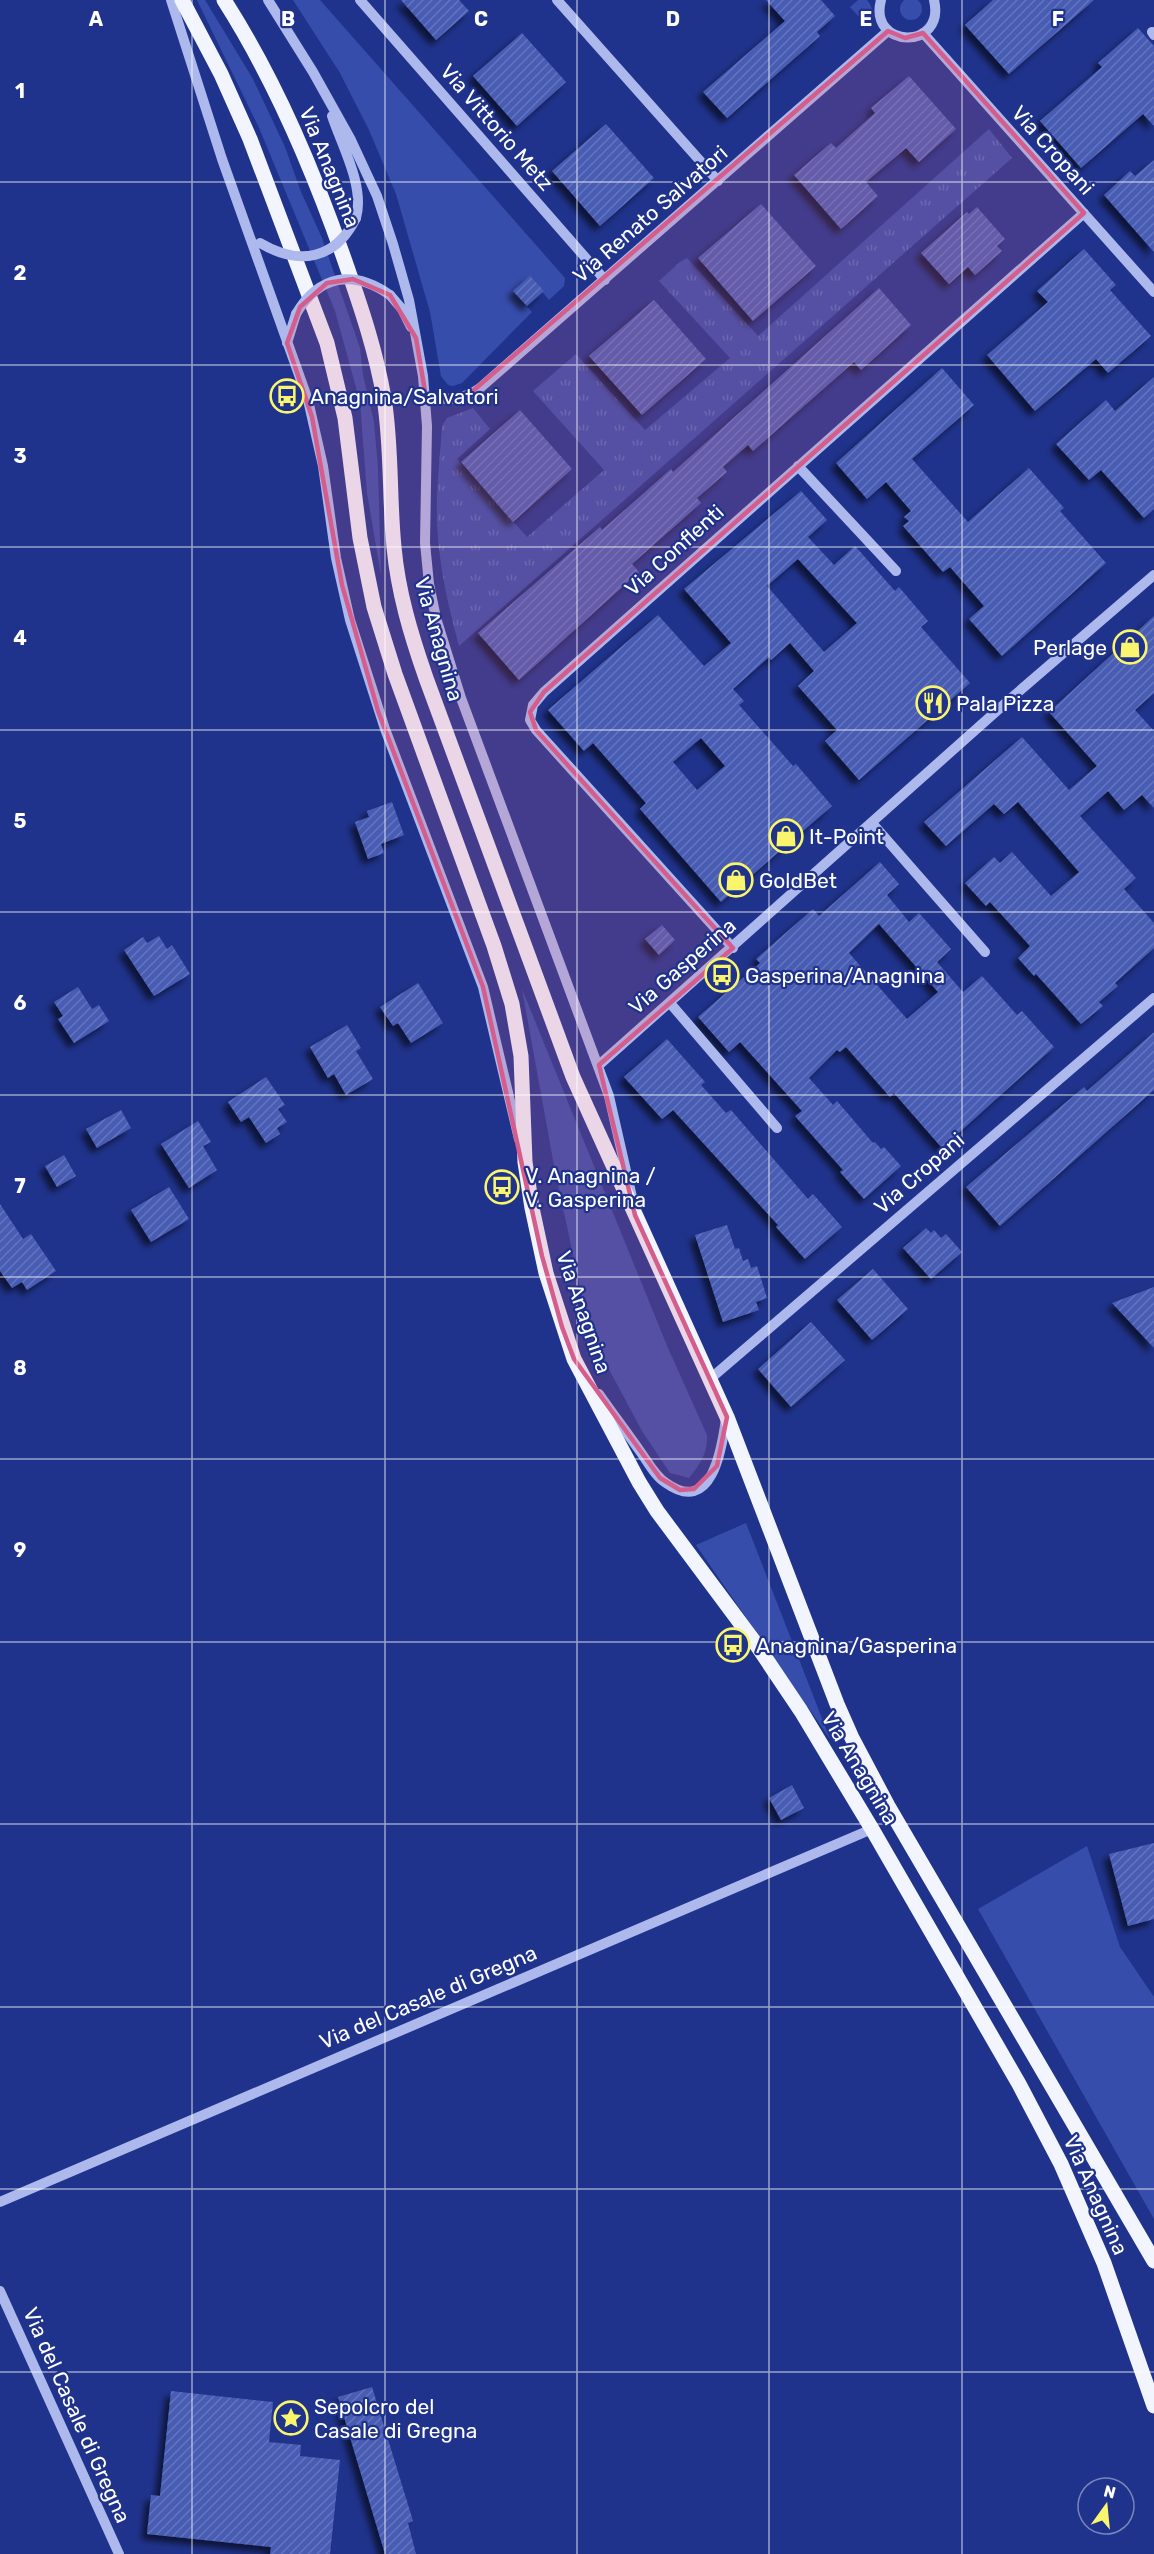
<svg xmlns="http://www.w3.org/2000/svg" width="1154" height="2554" viewBox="0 0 1154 2554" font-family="Rubik,sans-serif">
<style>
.green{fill:#374dab}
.park{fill:url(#park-tufts)}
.building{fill:url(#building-hatch);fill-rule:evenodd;filter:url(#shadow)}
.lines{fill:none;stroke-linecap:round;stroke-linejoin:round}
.minor{stroke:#adb9ec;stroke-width:10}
.major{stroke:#f2f4fe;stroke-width:15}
.minor-bridge{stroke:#adb9ec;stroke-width:10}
.marked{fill:#d45d8c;fill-opacity:0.2;stroke:#d45d8c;stroke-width:4.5;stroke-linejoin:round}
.grid{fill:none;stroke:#fff;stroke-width:1.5;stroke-opacity:0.55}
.labels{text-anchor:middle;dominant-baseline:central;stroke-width:4.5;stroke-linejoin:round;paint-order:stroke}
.street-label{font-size:21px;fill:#fff;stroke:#20338c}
.poi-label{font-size:21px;fill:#fff;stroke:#20338c;text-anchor:start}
.grid-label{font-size:20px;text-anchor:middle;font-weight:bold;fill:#fff;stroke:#20338c;stroke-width:4.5;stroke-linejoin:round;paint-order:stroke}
</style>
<defs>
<pattern id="park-tufts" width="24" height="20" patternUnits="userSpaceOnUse" patternTransform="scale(1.5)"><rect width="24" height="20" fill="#374dab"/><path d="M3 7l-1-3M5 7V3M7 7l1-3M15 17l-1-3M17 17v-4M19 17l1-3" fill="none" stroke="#5568b8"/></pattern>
<pattern id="building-hatch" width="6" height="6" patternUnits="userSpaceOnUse" patternTransform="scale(1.5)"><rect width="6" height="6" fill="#485cb3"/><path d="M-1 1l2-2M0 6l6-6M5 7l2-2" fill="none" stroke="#6374be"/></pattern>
<filter id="shadow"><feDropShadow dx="-5.5" dy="5.5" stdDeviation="3" flood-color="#0009"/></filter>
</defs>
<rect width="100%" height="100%" fill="#20338c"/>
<path class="green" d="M900 9a11 11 0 1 1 22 0a11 11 0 1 1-22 0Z
M197,0H205L253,79L285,147L301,192L322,238L360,348L363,375L374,422L378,468L381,575L367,493L360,402L335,311L260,130Z
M293,0H320L565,278L564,286L549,300L530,277L514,292L532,312L462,383L453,386L448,385L441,376L430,312L396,194L369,130L340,73Z
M858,0H867C874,9 876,18 869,28L850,7Z
M522,989L668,1348L707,1435C708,1453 700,1464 689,1478L670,1473L642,1431L590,1334L555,1171Z
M746,1523L830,1739L696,1545Z
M1087,1846L1120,1947L1154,1997V2219L978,1909Z"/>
<path class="park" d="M989,129L1012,158L459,646C448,605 439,566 437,523C436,491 440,458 442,426L447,418L473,408L490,429L457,459L527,537L604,470L533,391L576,354L645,430L730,358L659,281L680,262L687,258L758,336Z"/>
<path class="building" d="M401,0H459L469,11L436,40Z
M766,0H821L835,16L817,32L820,36L727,118L703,92L785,21Z
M993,0H1094L1009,74L965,25Z
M1138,28L1154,46V126L1143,114L1081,168L1040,121L1102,67L1098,63Z
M522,33L566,82L517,126L473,76Z
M909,76L956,129L919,162L906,148L866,182L878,196L841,229L794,175L831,143L836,148L875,113L871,108Z
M606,124L654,178L600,226L552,171Z
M1154,160V252L1104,195L1130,171L1135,176Z
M761,204L816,266L753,321L698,258Z
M977,207L1005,239L997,246L1002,251L975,275L968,267L949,284L921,253L967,212L969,214Z
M1084,249L1116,285L1110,290L1151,336L1108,373L1096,359L1035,411L987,355L1048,302L1037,291Z
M530,276L544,291L527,306L513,291Z
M879,288L911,325L861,370L854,362L753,451L748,445L723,467L727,472L697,498L701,503L632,564L639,572L519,680L478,633L600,527L602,530L671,469L673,472Z
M654,300L706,359L642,415L589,356Z
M942,368L974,405L912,459L968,522L1029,468L1064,508L1060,511L1106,563L1002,656L969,619L984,606L950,567L943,572L903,526L909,521L904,517L911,511L886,482L867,499L836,463Z
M1154,377V509L1144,518L1101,470L1089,480L1056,444L1106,400L1115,411Z
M520,410L572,469L513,522L461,462Z
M801,491L827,520L808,537L834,565L855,546L895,591L899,587L928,621L921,627L970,683L859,780L825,741L837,730L798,686L814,671L790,643L771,660L769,657L733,689L744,701L739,705L793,766L796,764L832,806L721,902L640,809L646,803L593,743L584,751L548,710L658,615L704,666L731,643L684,589ZM798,559L857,623L824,652L767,586ZM701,738L725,766L697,790L673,762Z
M1154,616V693L1135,710L1154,731V808L1142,795L1124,810L1108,791L1080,816L1136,878L1124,889L1154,923V948L1115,983L1118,986L1099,1002L1103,1006L1081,1024L1036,974L1034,976L1018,958L1030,946L990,902L986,906L965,883L994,857L1000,863L1012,852L1051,896L1079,872L1018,802L1004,814L994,804L946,846L924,822L1022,737L1069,790L1097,766L1049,712Z
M392,802L404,835L381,844L384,853L368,859L355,822L369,817L367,811Z
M880,862L899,884L887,895L909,922L919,913L951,949L937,962L963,992L982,976L1017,1015L1022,1011L1054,1047L942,1148L894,1093L890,1097L846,1047L840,1052L837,1050L809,1078L833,1105L837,1101L873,1143L875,1142L881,1149L884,1147L901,1166L864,1199L840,1172L843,1170L795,1116L802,1111L740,1042L729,1052L698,1017L760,963L756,959L813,909L819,916ZM879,924L938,992L907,1019L849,953Z
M662,925L675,940L659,955L645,939Z
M159,936L167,949L172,945L190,974L154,996L124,950L143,937L147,943Z
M418,983L443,1023L411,1043L398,1023L393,1026L380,1007Z
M78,987L92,1009L99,1005L109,1021L74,1043L58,1019L63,1016L54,1002Z
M347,1025L361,1048L356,1051L373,1079L346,1095L334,1074L328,1078L310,1047Z
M1154,1032V1090L1000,1226L966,1187L1084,1087L1087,1091Z
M667,1039L705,1082L701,1085L726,1113L731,1110L808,1199L813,1194L842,1227L805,1259L776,1227L778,1225L673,1110L662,1119L624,1077Z
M266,1077L285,1105L278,1109L287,1122L277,1128L280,1134L266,1143L249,1117L241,1122L228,1102Z
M121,1110L131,1128L97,1148L86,1129Z
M198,1121L211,1142L203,1146L217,1170L189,1188L161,1144Z
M64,1155L76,1176L57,1187L45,1166Z
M169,1187L189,1219L151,1242L131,1210Z
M0,1204L23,1239L31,1234L56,1271L27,1290L22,1282L12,1288L0,1271Z
M727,1225L735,1249L739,1248L743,1261L748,1259L751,1268L757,1266L767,1298L756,1302L759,1310L723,1322L695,1235Z
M926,1228L931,1233L934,1230L941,1238L946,1234L962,1252L931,1279L903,1248Z
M873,1269L908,1309L872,1340L837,1300Z
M1154,1287V1348L1112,1303Z
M811,1322L845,1360L791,1407L758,1369Z
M792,1785L804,1808L781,1820L769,1798Z
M1154,1843V1919L1128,1926L1109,1854Z
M372,2387L413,2521L408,2523L416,2554H385L338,2397Z
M171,2391L273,2402L269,2442L301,2445L300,2456L340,2460L330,2554H270L271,2547L147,2534L151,2495L160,2496Z"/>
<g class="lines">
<path class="minor" d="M171,0L222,159L308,400L323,466L336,558L350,620L385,729L483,987L519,1139
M268,0L313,72L351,140L377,196L393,244L409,300L423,376L427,426L425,543L429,584L436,618L461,698L609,1096L632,1197
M360,0L605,280
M557,0L718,181
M881,0C868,49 946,51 934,0
M1152,32L1154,35
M923,33L1154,292
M332,116C342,146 365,187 356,218
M390,295L402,309L411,327
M287,343L296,314
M426,397C446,400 462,401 480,388L888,31
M798,466L896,571
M872,823L985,952
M733,948L536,730L530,720L533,705L544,692L1084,213
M670,1003L777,1128
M599,1065L1009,700L1154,575
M710,1379L1154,998
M599,1394C613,1414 628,1434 642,1454C649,1464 656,1477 666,1483C712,1516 722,1448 726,1419
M0,2202L872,1829
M0,2291L119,2554"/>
<path class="major" d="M182,0L221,74L250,139L327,343L345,418L360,538L374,607L395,674L494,946L512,1004L521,1056L525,1162L532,1208L546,1273L574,1359L639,1482L657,1511L756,1644L801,1711L872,1829L1019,2084L1061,2164L1104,2263L1154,2406
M224,0C277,83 315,174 347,267C362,310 376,352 384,398C392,447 389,497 394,547C398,592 411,635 426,678L573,1077L727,1417L837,1704L852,1738L888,1806L1154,2261"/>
<path class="minor-bridge" d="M260,243C299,266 335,260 356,218
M296,314C319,275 353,269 390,295"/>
</g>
<path class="marked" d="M888,31L905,38L923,33L1084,213L544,692L530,712L536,730L733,948L599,1065L635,1215L727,1417L717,1466L694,1489L680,1490L660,1478L574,1359L562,1327L542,1256L483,987L378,711L342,585L312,417L287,343L300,307L327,283L353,279L390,295L416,338L426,397L467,396Z"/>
<path class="grid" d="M192,0V2554M385,0V2554M577,0V2554M769,0V2554M962,0V2554M0,182H1154M0,365H1154M0,547H1154M0,730H1154M0,912H1154M0,1095H1154M0,1277H1154M0,1459H1154M0,1642H1154M0,1824H1154M0,2007H1154M0,2189H1154M0,2372H1154"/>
<defs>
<g id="bus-ring" transform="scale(1.725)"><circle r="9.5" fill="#20338c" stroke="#f9f56d" stroke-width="1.5"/><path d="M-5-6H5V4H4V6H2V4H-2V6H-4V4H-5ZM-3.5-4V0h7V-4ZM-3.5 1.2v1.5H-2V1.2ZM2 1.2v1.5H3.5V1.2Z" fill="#f9f56d"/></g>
<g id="shop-ring" transform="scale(1.725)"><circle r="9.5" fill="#20338c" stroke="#f9f56d" stroke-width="1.5"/><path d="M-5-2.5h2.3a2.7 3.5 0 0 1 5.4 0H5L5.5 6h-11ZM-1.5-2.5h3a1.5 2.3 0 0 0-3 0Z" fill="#f9f56d"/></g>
<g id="restaurant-ring" transform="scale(1.725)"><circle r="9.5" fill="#20338c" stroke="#f9f56d" stroke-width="1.5"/><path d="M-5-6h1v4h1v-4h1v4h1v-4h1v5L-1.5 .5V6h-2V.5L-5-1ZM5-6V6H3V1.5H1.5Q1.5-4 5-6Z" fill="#f9f56d"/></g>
<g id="sight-ring" transform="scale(1.725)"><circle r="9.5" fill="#20338c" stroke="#f9f56d" stroke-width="1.5"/><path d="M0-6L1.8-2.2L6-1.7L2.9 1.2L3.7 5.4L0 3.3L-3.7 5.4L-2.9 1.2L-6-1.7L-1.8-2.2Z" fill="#f9f56d"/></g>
</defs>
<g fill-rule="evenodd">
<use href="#bus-ring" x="287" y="396"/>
<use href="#shop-ring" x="1130" y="647"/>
<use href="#restaurant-ring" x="933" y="703"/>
<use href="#shop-ring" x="786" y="836"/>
<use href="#shop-ring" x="736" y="880"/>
<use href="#bus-ring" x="722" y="975"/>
<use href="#bus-ring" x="502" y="1187"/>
<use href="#bus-ring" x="733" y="1645"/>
<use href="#sight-ring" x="291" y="2418"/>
</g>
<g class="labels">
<g class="street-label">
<text transform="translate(497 127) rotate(49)">Via Vittorio Metz</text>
<text transform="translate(1053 150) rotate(48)">Via Cropani</text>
<text transform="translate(330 167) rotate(68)">Via Anagnina</text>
<text transform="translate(650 214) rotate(-41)">Via Renato Salvatori</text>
<text transform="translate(674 550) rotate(-42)">Via Conflenti</text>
<text transform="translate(439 639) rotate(74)">Via Anagnina</text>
<text transform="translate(682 966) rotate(-41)">Via Gasperina</text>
<text transform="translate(919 1173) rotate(-41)">Via Cropani</text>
<text transform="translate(584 1312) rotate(71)">Via Anagnina</text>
<text transform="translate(860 1768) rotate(59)">Via Anagnina</text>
<text transform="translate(428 1997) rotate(-23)">Via del Casale di Gregna</text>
<text transform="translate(1096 2195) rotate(66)">Via Anagnina</text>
<text transform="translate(77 2415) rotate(66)">Via del Casale di Gregna</text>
</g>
<g class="poi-label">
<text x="310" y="396">Anagnina/Salvatori</text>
<text x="1107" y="647" text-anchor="end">Perlage</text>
<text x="956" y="703">Pala Pizza</text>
<text x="809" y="836">It-Point</text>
<text x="759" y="880">GoldBet</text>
<text x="745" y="975">Gasperina/Anagnina</text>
<text x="525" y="1175">V. Anagnina /<tspan x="525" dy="24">V. Gasperina</tspan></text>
<text x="756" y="1645">Anagnina/Gasperina</text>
<text x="314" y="2406">Sepolcro del<tspan x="314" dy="24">Casale di Gregna</tspan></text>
</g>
</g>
<g class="grid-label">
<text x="96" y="26">A</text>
<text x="288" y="26">B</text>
<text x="481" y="26">C</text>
<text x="673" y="26">D</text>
<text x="866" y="26">E</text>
<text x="1058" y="26">F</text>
<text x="20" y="98">1</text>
<text x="20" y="280">2</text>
<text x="20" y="463">3</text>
<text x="20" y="645">4</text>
<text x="20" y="828">5</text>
<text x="20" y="1010">6</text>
<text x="20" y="1193">7</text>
<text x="20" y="1375">8</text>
<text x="20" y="1557">9</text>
</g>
<g transform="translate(1106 2506) rotate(15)"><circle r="28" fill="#20338c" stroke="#7985ba" stroke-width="1.5"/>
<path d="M0-4.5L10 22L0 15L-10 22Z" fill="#f9f56d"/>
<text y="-9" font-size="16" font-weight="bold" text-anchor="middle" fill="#ffffff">N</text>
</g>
</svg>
